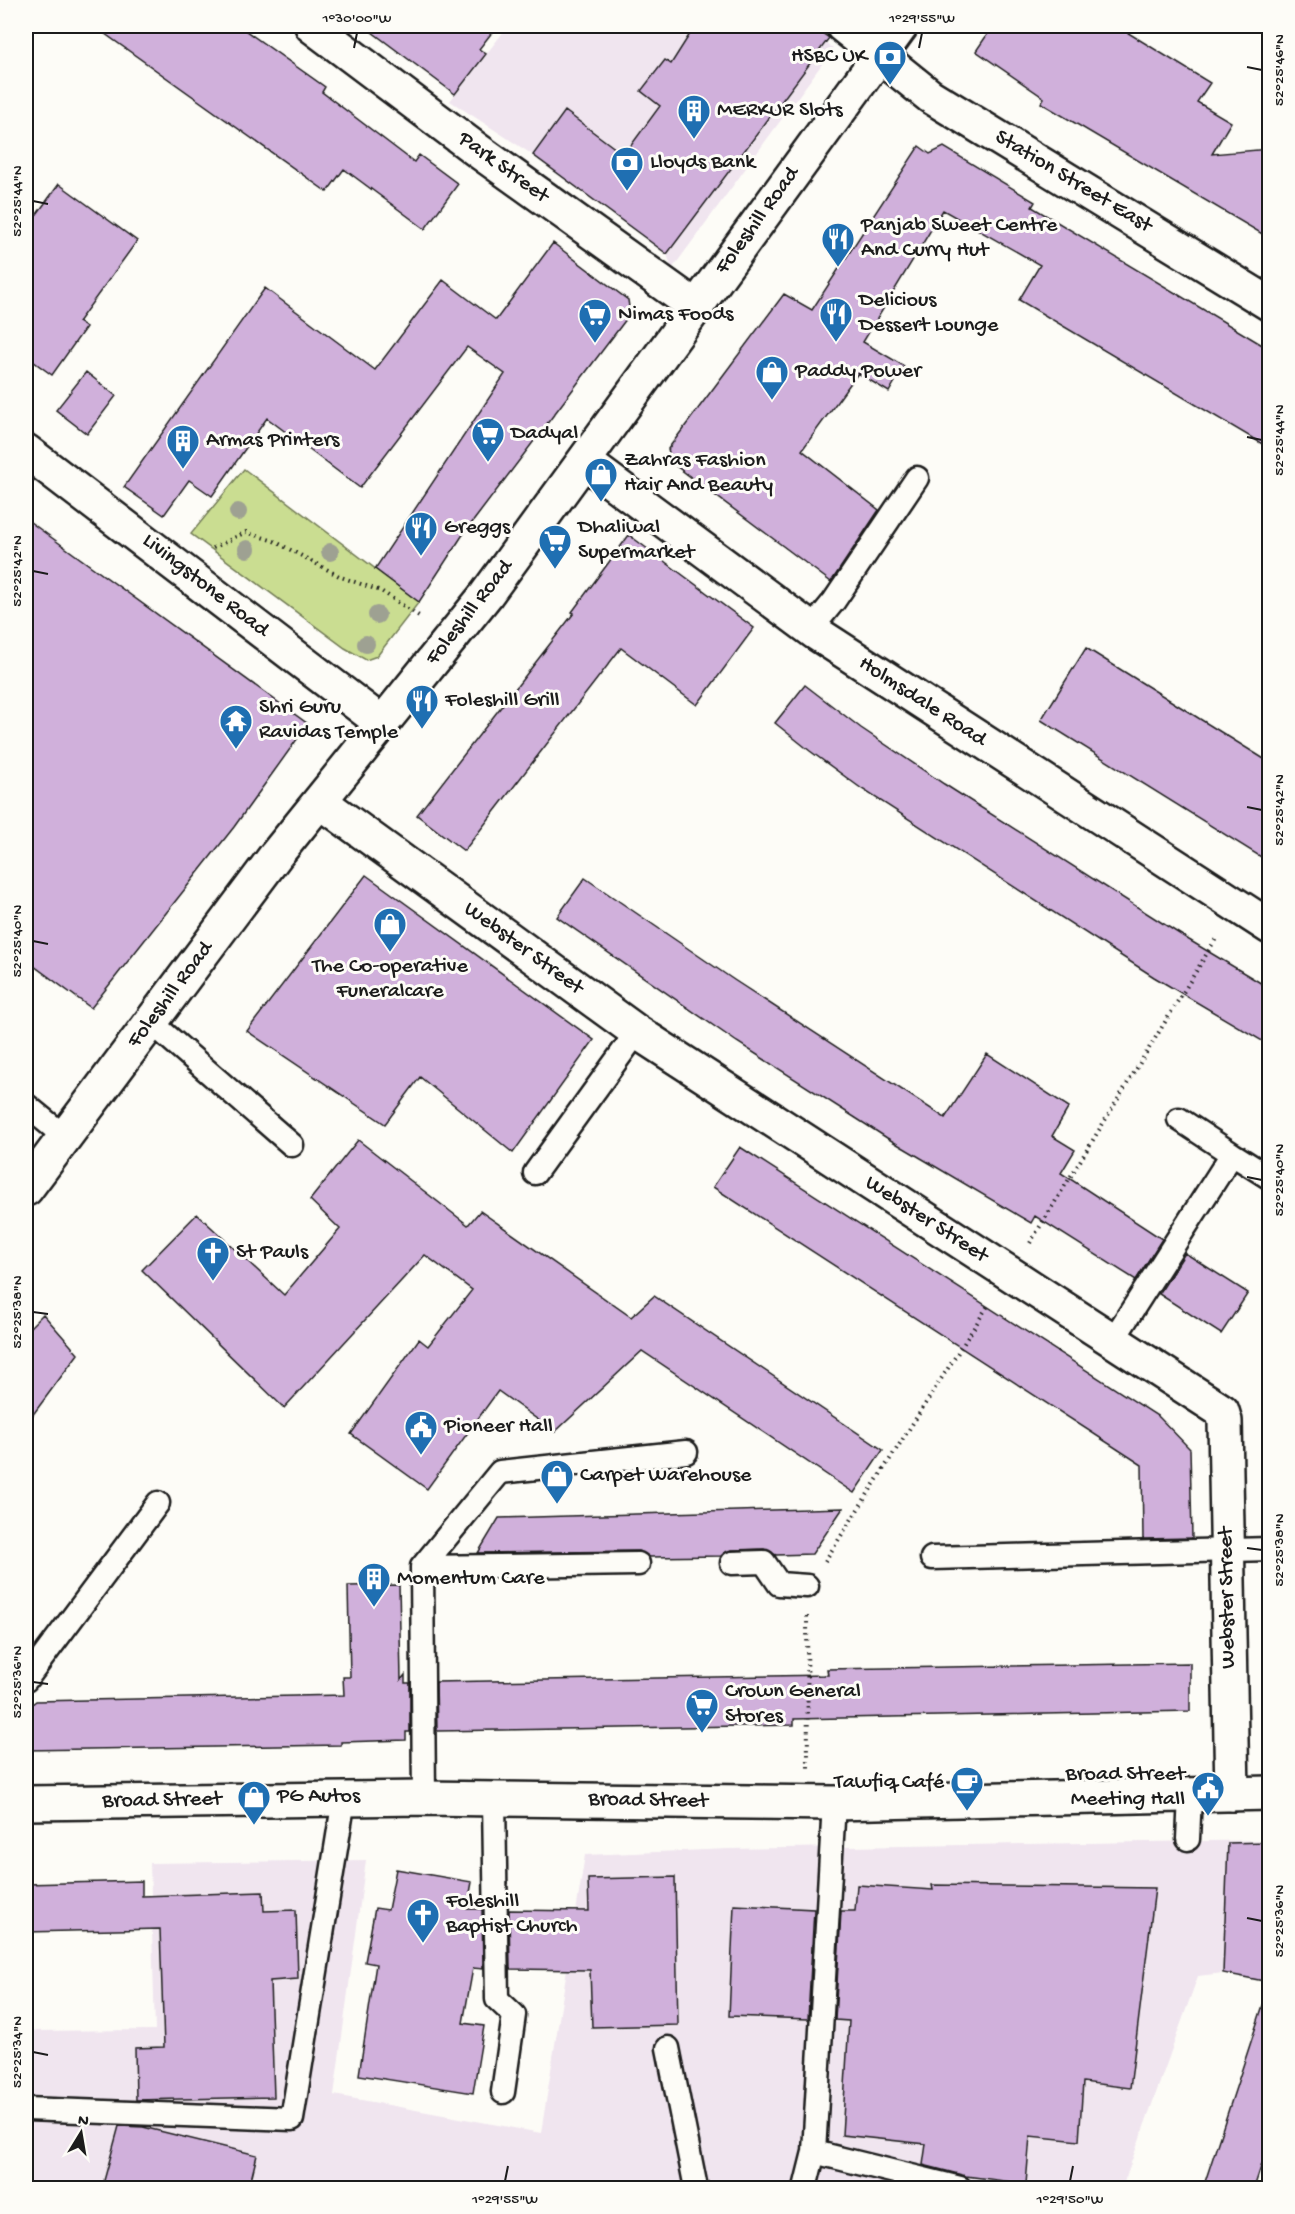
<svg xmlns="http://www.w3.org/2000/svg" width="1295" height="2214" viewBox="0 0 1295 2214" font-family="'Gochi Hand',sans-serif">
<style>
.built{fill:#f0e5ef}
.green{fill:#cadd91;stroke:#737c56;stroke-width:1.5}
.building{fill:#d0b0db;stroke:#1c1c1c;stroke-width:1.5}
.lines{fill:none;stroke-linecap:round;stroke-linejoin:round}
.service-casing{stroke:#1c1c1c;stroke-width:27}
.minor-casing{stroke:#1c1c1c;stroke-width:38}
.tertiary-casing{stroke:#1c1c1c;stroke-width:38}
.secondary-casing{stroke:#1c1c1c;stroke-width:38}
.path{stroke:#1c1c1c;stroke-width:4;stroke-dasharray:1.5 4.5;stroke-linecap:butt}
.service{stroke:#fdfcf7;stroke-width:22}
.minor{stroke:#fdfcf7;stroke-width:33}
.tertiary{stroke:#fdfcf7;stroke-width:33}
.secondary{stroke:#fdfcf7;stroke-width:33}
.tree{fill:#9ea192}
.ticks{fill:none;stroke:#1c1c1c;stroke-width:2}
.labels{text-anchor:middle;dominant-baseline:central;stroke-width:6;stroke-linejoin:round;paint-order:stroke}
.poi-label{font-size:22px;fill:#1c1c1c;stroke:#fdfcf7;text-anchor:start}
.street-label{font-size:22px;fill:#1c1c1c;stroke:#fdfcf7}
.neatline{fill:none;stroke:#1c1c1c;stroke-width:2}
.ticks-label{font-size:15px;text-anchor:middle;fill:#1c1c1c}
</style>
<rect width="100%" height="100%" fill="#fdfcf7"/>
<filter id="ink" filterUnits="userSpaceOnUse"><feTurbulence type="fractalNoise" baseFrequency=".0167" numOctaves="2"/><feDisplacementMap in="SourceGraphic" scale="12" xChannelSelector="R" yChannelSelector="G"/><feConvolveMatrix kernelMatrix="1 2 1 2 8 2 1 2 1" color-interpolation-filters="sRGB"/></filter>
<g filter="url(#ink)">
<path class="built" d="M508,26H808L833,49L672,269L667,254L533,155L450,101Z
M1269,1840V1982L1223,1973L1198,1976L1122,2188H26V2031L155,2030L150,1863L366,1860L334,2095L541,2133L585,1855L729,1849Z"/>
<path class="green" d="M244,469L419,602L377,656L366,660L345,648L191,534Z"/>
<path class="building" d="M94,26H239L325,87L322,92L414,162L419,155L458,184L425,229L344,169L327,192Z
M364,26H497L479,49L486,54L455,94Z
M695,26H812L829,38L667,254L533,155L565,111L624,155L660,106L641,91L665,60L671,64Z
M993,26H1117L1210,83L1197,102L1231,122L1212,154L1269,149V238L1041,103L1044,98L976,51Z
M919,146L930,154L944,147L1035,202L1032,207L1269,349V448L1019,300L1040,265L943,210L863,342L904,366L889,392L858,373L802,450L879,510L831,582L672,463L668,449L784,294L812,310Z
M59,184L137,241L78,322L86,327L52,375L26,356V229Z
M553,243L628,300L630,314L462,536L419,602L375,569L505,374L467,347L360,488L267,418L212,496L189,480L164,515L124,487L265,288L375,370L443,280L496,320Z
M86,372L116,396L87,434L56,410Z
M26,519L308,724L234,827L91,1008L26,960Z
M629,535L754,628L697,705L621,648L464,851L417,815L574,613L572,612Z
M1086,648L1269,762V862L1041,720Z
M805,685L861,728L944,784L1189,940L1269,988V1045L1154,977L862,789L810,751L775,723Z
M366,875L594,1040L513,1153L420,1077L385,1124L247,1031Z
M585,878L734,980L945,1118L987,1054L1069,1107L1052,1136L1075,1150L1061,1173L1162,1239L1136,1280L1035,1216L1031,1223L887,1138L737,1042L557,917Z
M358,1140L468,1225L480,1211L631,1317L654,1296L883,1450L854,1493L642,1351L555,1432L498,1391L427,1489L351,1434L419,1339L428,1346L472,1290L425,1255L284,1408L142,1270L197,1214L284,1295L340,1229L310,1200Z
M740,1147L1159,1417L1190,1449L1192,1538L1143,1539L1142,1465L713,1187Z
M1185,1253L1248,1293L1221,1334L1159,1294Z
M43,1314L78,1354L26,1424V1331Z
M843,1508L812,1554L776,1555L764,1549L732,1550L721,1556L650,1557L638,1551L478,1553L499,1518Z
M399,1585L401,1680L405,1675V1683H410V1732H406V1740L341,1742V1745L26,1750V1709L36,1701L344,1695L343,1677H350L348,1586Z
M1190,1663V1711L794,1719V1725L437,1731L436,1682L828,1675L827,1669Z
M1269,1842V1982L1223,1973L1228,1843Z
M396,1869L472,1882L467,1909H482L483,1969L473,1968L463,2023L484,2026L473,2093L359,2075L376,1964L365,1962L375,1908L388,1910Z
M675,1877L678,2025L592,2027L590,1970L510,1969L509,1910L589,1911L588,1879Z
M142,1881V1896L263,1892L264,1911L296,1910L298,1979L270,1981L274,2097L136,2100L135,2048L164,2047L160,1929L26,1932V1884Z
M857,1885L933,1890L932,1885L1155,1888L1130,2088L1083,2082L1079,2141L1030,2136L1026,2184L966,2176L923,2165L926,2144L842,2135L849,2021L835,2020L841,1911H855Z
M734,1905L814,1909L808,2019L729,2016Z
M1263,2005L1269,2006V2143L1254,2188H1203Z
M119,2126L143,2127L257,2155L249,2188H102Z"/>
<g class="lines">
<g class="service-casing">
<path id="service" d="M811,629L834,601L917,478
M151,1022L292,1145
M26,1105L65,1137
M1179,1119L1232,1154
M535,1173L637,1032
M1113,1340L1232,1154L1270,1178
M932,1558L1270,1549
M732,1563L764,1562L779,1584L807,1586
M422,1567L638,1564
M26,1680L158,1503
M424,1798L422,1567L500,1472L686,1452
M494,1799L497,1999L514,2015L503,2092
M1188,1839L1190,1795
M668,2048L696,2188
M26,2109L292,2119L344,1799
M814,2152L960,2188
M805,2188L814,2152L834,1803"/>
</g>
<g class="minor-casing">
<path id="minor" d="M312,26L477,150L696,307
M843,26L930,96L1270,304
M26,451L382,723
M585,462L816,633L1270,927
M321,802L637,1032L1222,1411L1225,1421L1232,1794"/>
</g>
<g class="tertiary-casing">
<path id="tertiary" d="M26,1803L424,1798L834,1803L1270,1793"/>
</g>
<g class="secondary-casing">
<path id="secondary" d="M26,1189L276,855L486,595L901,26"/>
</g>
<path class="path" d="M213,548L246,532L274,541L341,577L381,591L422,618
M1030,1243L1217,937
M825,1561L989,1304
M807,1616L808,1768"/>
<use href="#service" class="service"/>
<use href="#minor" class="minor"/>
<use href="#tertiary" class="tertiary"/>
<use href="#secondary" class="secondary"/>
</g>
<g class="tree">
<circle cx="238" cy="512" r="9"/>
<circle cx="247" cy="549" r="9"/>
<circle cx="330" cy="552" r="9"/>
<circle cx="377" cy="615" r="9"/>
<circle cx="366" cy="644" r="9"/>
</g>
</g>
<path class="ticks" d="M354,48L357,33M919,48L922,33M1247,67L1262,70M33,201L48,204M1247,437L1262,440M33,571L48,574M1247,807L1262,810M33,941L48,944M1247,1177L1262,1180M33,1312L48,1314M1247,1548L1262,1550M33,1682L48,1684M1247,1918L1262,1921M33,2052L48,2055M505,2181L508,2166M1070,2181L1073,2166"/>
<defs>
<g id="bank-pin" transform="scale(1.725)"><path d="M0 17L-7.5 6A9.5 9.5 0 1 1 7.5 6Z" fill="#1f6fb2" stroke="#fdfcf7"/><path d="M-6-4H6V4H-6ZM0-2.3a2.3 2.3 0 1 0 0 4.6a2.3 2.3 0 1 0 0-4.6Z" fill="#fff"/></g>
<g id="building-pin" transform="scale(1.725)"><path d="M0 17L-7.5 6A9.5 9.5 0 1 1 7.5 6Z" fill="#1f6fb2" stroke="#fdfcf7"/><path d="M-4-6H4V6H1V3H-1V6H-4ZM-2.5-4.3h1.7v1.8h-1.7ZM.8-4.3h1.7v1.8H.8ZM-2.5-1h1.7V.8h-1.7ZM.8-1h1.7V.8H.8Z" fill="#fff"/></g>
<g id="restaurant-pin" transform="scale(1.725)"><path d="M0 17L-7.5 6A9.5 9.5 0 1 1 7.5 6Z" fill="#1f6fb2" stroke="#fdfcf7"/><path d="M-5-6h1v4h1v-4h1v4h1v-4h1v5L-1.5 .5V6h-2V.5L-5-1ZM5-6V6H3V1.5H1.5Q1.5-4 5-6Z" fill="#fff"/></g>
<g id="supermarket-pin" transform="scale(1.725)"><path d="M0 17L-7.5 6A9.5 9.5 0 1 1 7.5 6Z" fill="#1f6fb2" stroke="#fdfcf7"/><path d="M-6-5.5h2.5l.6 2H6L4.5 2H-2.5L-4.4-4H-6ZM-1.5 3.2a1.3 1.3 0 1 0 .1 0ZM3 3.2a1.3 1.3 0 1 0 .1 0Z" fill="#fff"/></g>
<g id="shop-pin" transform="scale(1.725)"><path d="M0 17L-7.5 6A9.5 9.5 0 1 1 7.5 6Z" fill="#1f6fb2" stroke="#fdfcf7"/><path d="M-5-2.5h2.3a2.7 3.5 0 0 1 5.4 0H5L5.5 6h-11ZM-1.5-2.5h3a1.5 2.3 0 0 0-3 0Z" fill="#fff"/></g>
<g id="temple-pin" transform="scale(1.725)"><path d="M0 17L-7.5 6A9.5 9.5 0 1 1 7.5 6Z" fill="#1f6fb2" stroke="#fdfcf7"/><path d="M0-6L5-2H3V0L6.5 2.5H4V6H1.5V3h-3V6H-4V2.5H-6.5L-3 0V-2H-5Z" fill="#fff"/></g>
<g id="church-pin" transform="scale(1.725)"><path d="M0 17L-7.5 6A9.5 9.5 0 1 1 7.5 6Z" fill="#1f6fb2" stroke="#fdfcf7"/><path d="M-1.2-6h2.4v3.5h3.3v2.4h-3.3V6h-2.4V-.1h-3.3v-2.4h3.3Z" fill="#fff"/></g>
<g id="civic-pin" transform="scale(1.725)"><path d="M0 17L-7.5 6A9.5 9.5 0 1 1 7.5 6Z" fill="#1f6fb2" stroke="#fdfcf7"/><path d="M-.6-6.5H3V-4.5H.6V-3L4-1V1h2V6H-6V1h2V-1L-.6-3ZM-1.2 2.5V6h2.4V2.5Z" fill="#fff"/></g>
<g id="cafe-pin" transform="scale(1.725)"><path d="M0 17L-7.5 6A9.5 9.5 0 1 1 7.5 6Z" fill="#1f6fb2" stroke="#fdfcf7"/><path d="M-5.5-4.5H6V0H3Q3 3.5 0 3.5H-2.5Q-5.5 3.5-5.5 0ZM3-3.2v2h1.7v-2ZM-6 4.5H4V6H-6Z" fill="#fff"/></g>
</defs>
<g fill-rule="evenodd">
<use href="#bank-pin" x="890" y="57"/>
<use href="#building-pin" x="694" y="111"/>
<use href="#bank-pin" x="627" y="163"/>
<use href="#restaurant-pin" x="838" y="239"/>
<use href="#restaurant-pin" x="836" y="314"/>
<use href="#supermarket-pin" x="595" y="315"/>
<use href="#shop-pin" x="772" y="372"/>
<use href="#supermarket-pin" x="488" y="434"/>
<use href="#building-pin" x="183" y="441"/>
<use href="#shop-pin" x="601" y="474"/>
<use href="#restaurant-pin" x="421" y="528"/>
<use href="#supermarket-pin" x="555" y="541"/>
<use href="#restaurant-pin" x="422" y="701"/>
<use href="#temple-pin" x="236" y="721"/>
<use href="#shop-pin" x="390" y="924"/>
<use href="#church-pin" x="213" y="1253"/>
<use href="#civic-pin" x="421" y="1427"/>
<use href="#shop-pin" x="557" y="1476"/>
<use href="#building-pin" x="374" y="1579"/>
<use href="#supermarket-pin" x="702" y="1705"/>
<use href="#cafe-pin" x="967" y="1783"/>
<use href="#civic-pin" x="1208" y="1788"/>
<use href="#shop-pin" x="254" y="1797"/>
<use href="#church-pin" x="423" y="1915"/>
</g>
<g class="labels">
<g class="poi-label">
<text x="867" y="57" text-anchor="end">HSBC UK</text>
<text x="717" y="111">MERKUR Slots</text>
<text x="650" y="163">Lloyds Bank</text>
<text x="861" y="226">Panjab Sweet Centre<tspan x="861" dy="25">And Curry Hut</tspan></text>
<text x="859" y="301">Delicious<tspan x="859" dy="25">Dessert Lounge</tspan></text>
<text x="618" y="315">Nimas Foods</text>
<text x="795" y="372">Paddy Power</text>
<text x="511" y="434">Dadyal</text>
<text x="206" y="441">Armas Printers</text>
<text x="624" y="461">Zahras Fashion<tspan x="624" dy="25">Hair And Beauty</tspan></text>
<text x="444" y="528">Greggs</text>
<text x="578" y="528">Dhaliwal<tspan x="578" dy="25">Supermarket</tspan></text>
<text x="445" y="701">Foleshill Grill</text>
<text x="259" y="708">Shri Guru<tspan x="259" dy="25">Ravidas Temple</tspan></text>
<text x="390" y="967" text-anchor="middle">The Co-operative<tspan x="390" dy="25">Funeralcare</tspan></text>
<text x="236" y="1253">St Pauls</text>
<text x="444" y="1427">Pioneer Hall</text>
<text x="580" y="1476">Carpet Warehouse</text>
<text x="397" y="1579">Momentum Care</text>
<text x="725" y="1692">Crown General<tspan x="725" dy="25">Stores</tspan></text>
<text x="1185" y="1775" text-anchor="end">Broad Street<tspan x="1185" dy="25">Meeting Hall</tspan></text>
<text x="944" y="1783" text-anchor="end">Tawfiq Café</text>
<text x="277" y="1797">PG Autos</text>
<text x="446" y="1902">Foleshill<tspan x="446" dy="25">Baptist Church</tspan></text>
</g>
<g class="street-label">
<text transform="translate(503 168) rotate(36)">Park Street</text>
<text transform="translate(1073 182) rotate(31)">Station Street East</text>
<text transform="translate(758 221) rotate(-54)">Foleshill Road</text>
<text transform="translate(205 586) rotate(38)">Livingstone Road</text>
<text transform="translate(470 613) rotate(-52)">Foleshill Road</text>
<text transform="translate(922 702) rotate(33)">Holmsdale Road</text>
<text transform="translate(523 949) rotate(36)">Webster Street</text>
<text transform="translate(171 995) rotate(-53)">Foleshill Road</text>
<text transform="translate(926 1220) rotate(33)">Webster Street</text>
<text transform="translate(1228 1598) rotate(-91)">Webster Street</text>
<text transform="translate(162 1801) rotate(-1)">Broad Street</text>
<text transform="translate(648 1801) rotate(1)">Broad Street</text>
</g>
</g>
<rect width="1295" height="2214" fill="none" stroke="#fdfcf7" stroke-width="66"/>
<g transform="translate(81 2133) rotate(11)" stroke="#fdfcf7" stroke-width="4.5" paint-order="stroke">
<path d="M0-4.5L10 22L0 15L-10 22Z" fill="#1c1c1c"/>
<text y="-9" font-size="16" font-weight="bold" text-anchor="middle" fill="#1c1c1c">N</text>
</g>
<rect x="33" y="33" width="1229" height="2148" class="neatline"/>
<g class="ticks-label">
<text x="357" y="22">1°30'00"W</text>
<text x="922" y="22">1°29'55"W</text>
<text transform="translate(1278 70) rotate(-90)" y="5">52°25'46"N</text>
<text transform="translate(16 201) rotate(-90)" y="5">52°25'44"N</text>
<text transform="translate(1278 440) rotate(-90)" y="5">52°25'44"N</text>
<text transform="translate(16 571) rotate(-90)" y="5">52°25'42"N</text>
<text transform="translate(1278 810) rotate(-90)" y="5">52°25'42"N</text>
<text transform="translate(16 941) rotate(-90)" y="5">52°25'40"N</text>
<text transform="translate(1278 1180) rotate(-90)" y="5">52°25'40"N</text>
<text transform="translate(16 1312) rotate(-90)" y="5">52°25'38"N</text>
<text transform="translate(1278 1550) rotate(-90)" y="5">52°25'38"N</text>
<text transform="translate(16 1682) rotate(-90)" y="5">52°25'36"N</text>
<text transform="translate(1278 1921) rotate(-90)" y="5">52°25'36"N</text>
<text transform="translate(16 2052) rotate(-90)" y="5">52°25'34"N</text>
<text x="505" y="2203">1°29'55"W</text>
<text x="1070" y="2203">1°29'50"W</text>
</g>
</svg>
